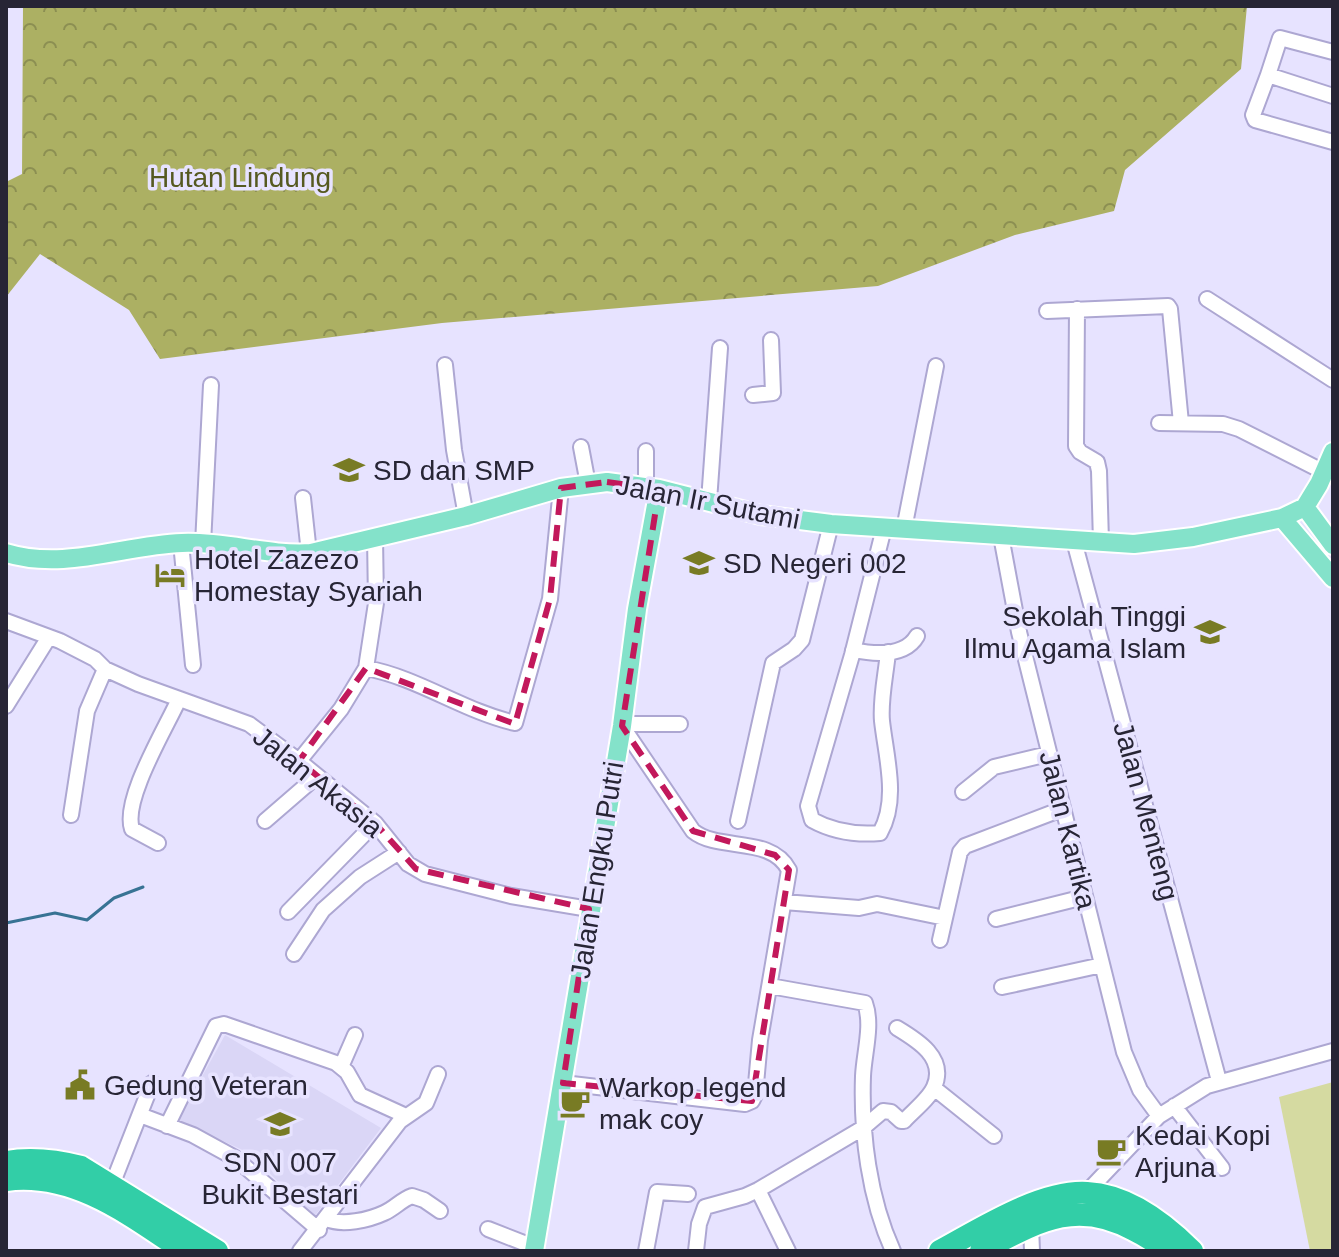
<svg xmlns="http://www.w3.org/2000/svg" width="1339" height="1257" viewBox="0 0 1339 1257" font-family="Helvetica,sans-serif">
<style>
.built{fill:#dad6f6}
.forest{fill:url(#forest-crowns)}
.green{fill:#d5daa1}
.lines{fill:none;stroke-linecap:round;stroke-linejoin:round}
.stream{stroke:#387394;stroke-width:3}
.minor-casing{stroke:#ada7d2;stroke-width:18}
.major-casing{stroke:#fff;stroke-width:22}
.highway-casing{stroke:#fff;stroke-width:26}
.minor{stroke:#fff;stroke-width:14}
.major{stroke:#84e2ca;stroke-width:18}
.highway{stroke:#32cea7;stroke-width:22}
.marked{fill:none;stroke:#c2185b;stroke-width:6;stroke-dasharray:16 10;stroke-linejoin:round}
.labels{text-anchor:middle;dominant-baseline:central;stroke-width:7;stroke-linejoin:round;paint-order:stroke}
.park-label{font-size:28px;fill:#565920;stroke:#e7e3ff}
.poi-label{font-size:28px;fill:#272535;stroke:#e7e3ff;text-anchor:start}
.street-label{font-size:28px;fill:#272535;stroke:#e7e3ff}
</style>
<defs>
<pattern id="forest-crowns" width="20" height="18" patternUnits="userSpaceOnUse" patternTransform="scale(2)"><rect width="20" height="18" fill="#acb063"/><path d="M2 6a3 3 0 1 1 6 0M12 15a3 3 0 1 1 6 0" fill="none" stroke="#8c8f52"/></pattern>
</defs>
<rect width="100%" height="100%" fill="#e7e3ff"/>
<path class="built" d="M225,1035L381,1128L314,1217L249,1153L178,1120Z"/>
<path class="forest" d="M23,6H1247L1241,69L1125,170L1114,211L1015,235L878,286L442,323L160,359L129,310L40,254L6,297V182L22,174Z"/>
<path class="green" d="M1333,1082V1251H1310L1279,1097Z"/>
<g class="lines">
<path class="stream" d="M6,923L55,913L87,920L114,898L143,887"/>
<g class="minor-casing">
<path id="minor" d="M1268,75L1280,38L1333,52
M1333,96L1268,75L1253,115L1255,120L1333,142
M1207,299L1333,380
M1077,309L1076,446L1080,452L1097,462L1099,471L1101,542
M1047,311L1168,306L1170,309L1181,423
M445,365L454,450L466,516
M753,395L773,393L771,340
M1159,423L1223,424L1239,429L1324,472
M581,447L588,484
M646,451V487
M303,498L309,553
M709,501L720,348
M884,528L852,655L808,806L812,820C832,831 857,835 880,833C899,800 886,757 882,721C880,700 886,674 888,652
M904,529L936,366
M1001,536L1019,632L1124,1052L1140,1090L1159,1116
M1074,541L1219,1081
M181,543L193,665
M203,544L211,385
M6,621L60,641L95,659L105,669L138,684L249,724L299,761L375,823L408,864L425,874L511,896L589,909
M853,650C873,654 905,657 917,636
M366,668L376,603L375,537
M6,706L49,637
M622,724H680
M299,761L341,709L366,668C419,678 463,711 515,723L550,599L561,488
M963,792L994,767L1048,754
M71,815L87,711L105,669
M265,821L317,776
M738,821L773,663L794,649L802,640L831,524
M158,843L132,829C122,800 166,728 179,699
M784,902L859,908L877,904L945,918L960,852L965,846L1062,809
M288,912L375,823
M996,919L1084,897
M940,940L945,918
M294,954L323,910L360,877L399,852
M770,986L865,1003C873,1025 864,1053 863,1076C861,1134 869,1198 893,1251
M1002,987L1102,965
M341,1067L355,1035
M563,1083L745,1104L752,1101L755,1095L760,1040L789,870C771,835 719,852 693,831L622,726
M934,1088L994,1136
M1174,1106L1222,1168
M140,1115L193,1135L235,1158L319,1230
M167,1126L216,1026L224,1024L336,1063L347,1072L360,1095L406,1116
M112,1185L152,1083
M758,1190L788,1251
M1086,1193L1159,1116L1207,1086L1333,1051
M327,1219C342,1226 369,1220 384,1213C395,1208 401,1200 412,1196L424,1200L440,1211
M1031,1226L1032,1251
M488,1229L534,1247
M300,1251L400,1121L426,1103L438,1074
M646,1251L657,1192L688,1194
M696,1251L699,1224L705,1207L745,1196L758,1190L863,1128L883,1111L891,1112L901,1121H904C913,1111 929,1099 934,1087C947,1058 917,1040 897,1028"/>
</g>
<g class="major-casing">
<path id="major" d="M1305,507L1333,545
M1282,518L1333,578
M6,553C65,571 123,545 182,543C225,541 268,556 311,553L466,516L561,488L607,482L659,489L761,515L831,524L1134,544L1193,537L1282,518L1305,507L1319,484L1333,452
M534,1251L622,726L637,609L659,489"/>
</g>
<g class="highway-casing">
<path id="highway" d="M6,1162C30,1158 58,1161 81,1167L217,1251
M6,1180C74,1171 130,1215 184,1251
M940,1251C979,1230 1041,1190 1087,1193C1127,1195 1165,1224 1192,1251
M981,1251C1035,1223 1075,1197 1134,1230C1146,1236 1156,1242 1166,1251"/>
</g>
<use href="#minor" class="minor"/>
<use href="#major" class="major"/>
<use href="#highway" class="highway"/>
</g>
<path class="marked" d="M607,482L659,489L622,726L693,831L775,855L789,870L752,1101L563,1083L589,909L416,869L375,823L299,761L366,668L515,724L550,599L561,488Z"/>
<defs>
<g id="school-bare" transform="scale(2.4)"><path d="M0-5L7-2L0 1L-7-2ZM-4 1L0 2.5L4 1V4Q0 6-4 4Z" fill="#787b24" stroke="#e7e3ff" stroke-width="2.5" paint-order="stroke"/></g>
<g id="hotel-bare" transform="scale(2.4)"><path d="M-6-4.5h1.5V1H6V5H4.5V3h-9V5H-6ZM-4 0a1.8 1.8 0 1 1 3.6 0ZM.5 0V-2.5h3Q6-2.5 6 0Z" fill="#787b24" stroke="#e7e3ff" stroke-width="2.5" paint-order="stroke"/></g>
<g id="university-bare" transform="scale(2.4)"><path d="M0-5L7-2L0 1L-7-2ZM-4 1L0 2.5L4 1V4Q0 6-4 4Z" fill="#787b24" stroke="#e7e3ff" stroke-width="2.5" paint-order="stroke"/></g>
<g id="civic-bare" transform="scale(2.4)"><path d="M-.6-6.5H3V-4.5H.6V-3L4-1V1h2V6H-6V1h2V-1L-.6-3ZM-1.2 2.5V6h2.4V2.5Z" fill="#787b24" stroke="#e7e3ff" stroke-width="2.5" paint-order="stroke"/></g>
<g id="cafe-bare" transform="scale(2.4)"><path d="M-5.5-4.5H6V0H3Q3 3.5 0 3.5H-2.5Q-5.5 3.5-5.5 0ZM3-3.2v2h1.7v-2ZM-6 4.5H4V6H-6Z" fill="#787b24" stroke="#e7e3ff" stroke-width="2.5" paint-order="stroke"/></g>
</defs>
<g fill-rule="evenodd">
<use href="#school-bare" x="349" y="470"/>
<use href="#school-bare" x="699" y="563"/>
<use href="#hotel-bare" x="170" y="575"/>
<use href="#university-bare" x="1210" y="632"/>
<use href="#civic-bare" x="80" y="1085"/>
<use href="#cafe-bare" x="575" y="1103"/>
<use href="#school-bare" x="280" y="1124"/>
<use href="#cafe-bare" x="1111" y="1151"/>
</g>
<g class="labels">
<g class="park-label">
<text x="240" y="177">Hutan Lindung</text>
</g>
<g class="poi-label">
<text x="373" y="470">SD dan SMP</text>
<text x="194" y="559">Hotel Zazezo<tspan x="194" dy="32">Homestay Syariah</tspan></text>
<text x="723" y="563">SD Negeri 002</text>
<text x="1186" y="616" text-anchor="end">Sekolah Tinggi<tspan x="1186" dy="32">Ilmu Agama Islam</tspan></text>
<text x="104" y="1085">Gedung Veteran</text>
<text x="599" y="1087">Warkop legend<tspan x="599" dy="32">mak coy</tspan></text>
<text x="1135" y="1135">Kedai Kopi<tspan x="1135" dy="32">Arjuna</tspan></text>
<text x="280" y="1162" text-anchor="middle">SDN 007<tspan x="280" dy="32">Bukit Bestari</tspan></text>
</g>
<g class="street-label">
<text transform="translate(708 502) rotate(11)">Jalan Ir Sutami</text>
<text transform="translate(318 782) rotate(39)">Jalan Akasia</text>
<text transform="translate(1146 811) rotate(75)">Jalan Menteng</text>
<text transform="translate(1068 830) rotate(76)">Jalan Kartika</text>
<text transform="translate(597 870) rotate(-81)">Jalan Engku Putri</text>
</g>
</g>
<rect width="1339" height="1257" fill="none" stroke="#272535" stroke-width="16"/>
</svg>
